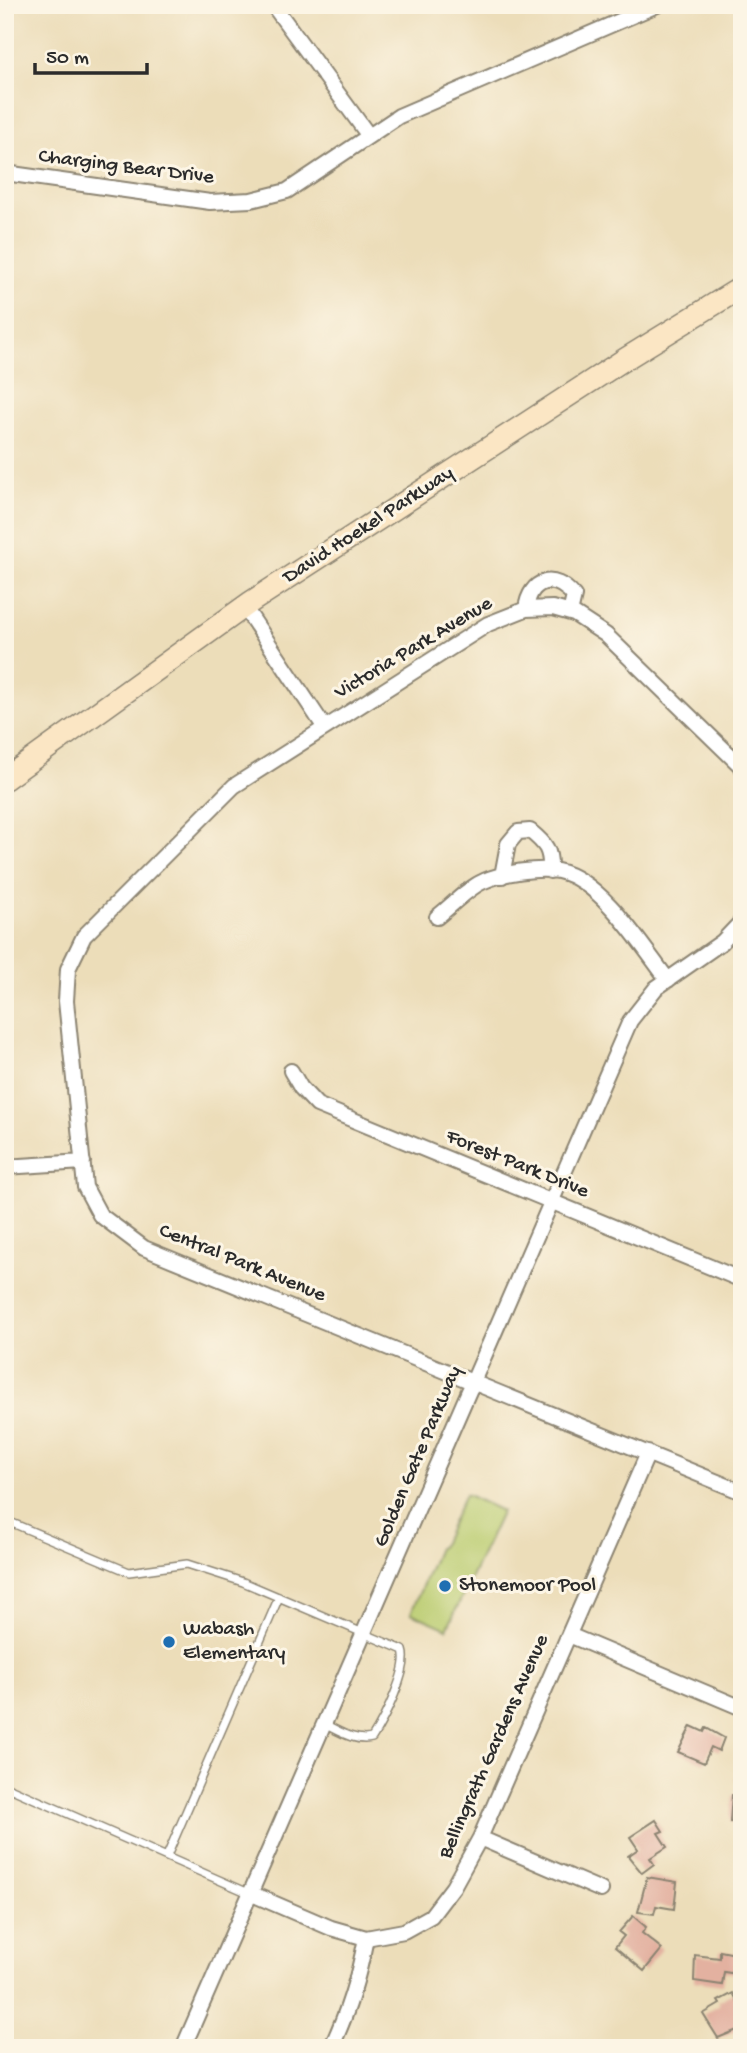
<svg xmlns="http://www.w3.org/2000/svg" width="747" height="2053" viewBox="0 0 747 2053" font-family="'Gochi Hand',sans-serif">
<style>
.green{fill:#bacc6f;stroke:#727c4d;stroke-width:2}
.building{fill:#e3b1a0}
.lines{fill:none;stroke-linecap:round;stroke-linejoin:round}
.lane-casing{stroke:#8c8472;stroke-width:10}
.street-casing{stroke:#8c8472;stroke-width:18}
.secondary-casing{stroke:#8c8472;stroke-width:24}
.lane{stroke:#fff;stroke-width:7}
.street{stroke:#fff;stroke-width:14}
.secondary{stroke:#fbe6c4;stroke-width:21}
.poi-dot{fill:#1f6fb2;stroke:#fcf5e5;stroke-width:2.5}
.labels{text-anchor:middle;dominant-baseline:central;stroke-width:6;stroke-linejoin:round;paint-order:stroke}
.street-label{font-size:21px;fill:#2b2b2b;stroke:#fcf5e5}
.poi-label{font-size:21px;fill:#2b2b2b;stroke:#fcf5e5;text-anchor:start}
</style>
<rect width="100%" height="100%" fill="#fcf5e5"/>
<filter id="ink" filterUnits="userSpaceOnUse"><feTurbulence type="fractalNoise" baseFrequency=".0143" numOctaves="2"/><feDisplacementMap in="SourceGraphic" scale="14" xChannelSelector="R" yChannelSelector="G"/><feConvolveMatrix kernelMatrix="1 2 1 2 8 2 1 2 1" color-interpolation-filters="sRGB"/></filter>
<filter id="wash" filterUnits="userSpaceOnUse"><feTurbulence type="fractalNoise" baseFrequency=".00686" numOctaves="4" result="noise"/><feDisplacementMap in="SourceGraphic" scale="28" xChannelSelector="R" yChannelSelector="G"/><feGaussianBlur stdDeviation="1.57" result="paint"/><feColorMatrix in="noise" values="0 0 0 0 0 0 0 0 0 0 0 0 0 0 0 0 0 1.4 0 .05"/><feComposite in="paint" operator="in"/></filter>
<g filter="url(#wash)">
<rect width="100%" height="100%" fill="#ecddb9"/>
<path class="green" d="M465,1494L502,1511L447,1629L411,1613L438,1548L441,1547Z"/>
<g id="blocks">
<path class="building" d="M691,1726L704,1732L706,1728L724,1738L719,1751L711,1747L704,1763L678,1752Z
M739,1754H742V1781L735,1780Z
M732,1795L742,1796V1823L730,1822Z
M656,1820L663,1831L658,1833L667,1847L650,1858L654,1864L642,1873L628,1856L638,1849L630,1837Z
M647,1877L677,1882L674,1909L656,1906L654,1914L638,1912Z
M633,1916L646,1927L642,1933L662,1949L644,1971L615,1947L624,1936L619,1932Z
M720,1951L736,1954L737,1974L724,1972L722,1985L694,1981L695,1955L720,1958Z
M733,1993L742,2009V2028L718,2038L703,2014L720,2004L718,2001Z"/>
</g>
</g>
<g filter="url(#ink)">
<use href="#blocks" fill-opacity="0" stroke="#8c8472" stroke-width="2"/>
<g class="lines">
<g class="lane-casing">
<path id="lane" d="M5,1520L129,1572L187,1564L243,1582L403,1650C410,1669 383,1721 372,1738C356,1742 340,1732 326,1725
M5,1786L251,1894
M167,1856L279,1597"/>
</g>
<g class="street-casing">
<path id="street" d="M273,5L369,136
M5,173L210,202L251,200L287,191L399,116L657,5
M245,608L325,728
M526,609C530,579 554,572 574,596L570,613
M742,767L606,635L574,614L553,608L526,609L488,624L234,786L84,936L68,969L66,1001L85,1187L100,1215L144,1248L742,1492
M502,876L508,844L518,832L530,831C546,844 551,850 550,871
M437,917C450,907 469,887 484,881C502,873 538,867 558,871C601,880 642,946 668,980
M291,1071L301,1088L317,1105L742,1280
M5,1167L83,1162
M569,1635L742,1708
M480,1838L601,1890
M252,1894L331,1928L366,1938L404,1931L431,1916L453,1887L480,1838L648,1453
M183,2048L630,1021L656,988L722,942L742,921
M331,2048C349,2009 358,1979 366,1938"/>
</g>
<g class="secondary-casing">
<path id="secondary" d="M5,779L251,602L622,361L742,287"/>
</g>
<use href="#lane" class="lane"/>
<use href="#street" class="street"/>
<use href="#secondary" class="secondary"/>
</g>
</g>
<g class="poi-dot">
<circle cx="445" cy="1586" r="7"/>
<circle cx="169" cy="1642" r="7"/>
</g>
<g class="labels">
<g class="street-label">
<text transform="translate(126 168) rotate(7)">Charging Bear Drive</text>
<text transform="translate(369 526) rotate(-33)">David Hoekel Parkway</text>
<text transform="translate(414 649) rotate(-31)">Victoria Park Avenue</text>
<text transform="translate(517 1165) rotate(22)">Forest Park Drive</text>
<text transform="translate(242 1264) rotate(22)">Central Park Avenue</text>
<text transform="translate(419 1457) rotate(-67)">Golden Gate Parkway</text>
<text transform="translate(495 1747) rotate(-66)">Bellingrath Gardens Avenue</text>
</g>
<g class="poi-label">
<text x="459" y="1586">Stonemoor Pool</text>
<text x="183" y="1630">Wabash<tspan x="183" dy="24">Elementary</tspan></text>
</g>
</g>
<rect width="747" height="2053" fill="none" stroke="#fcf5e5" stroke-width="28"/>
<path d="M35 63v10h112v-10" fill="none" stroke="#2b2b2b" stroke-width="3.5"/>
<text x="46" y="63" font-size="21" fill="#2b2b2b" stroke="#fcf5e5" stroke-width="5" paint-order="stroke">50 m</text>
</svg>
